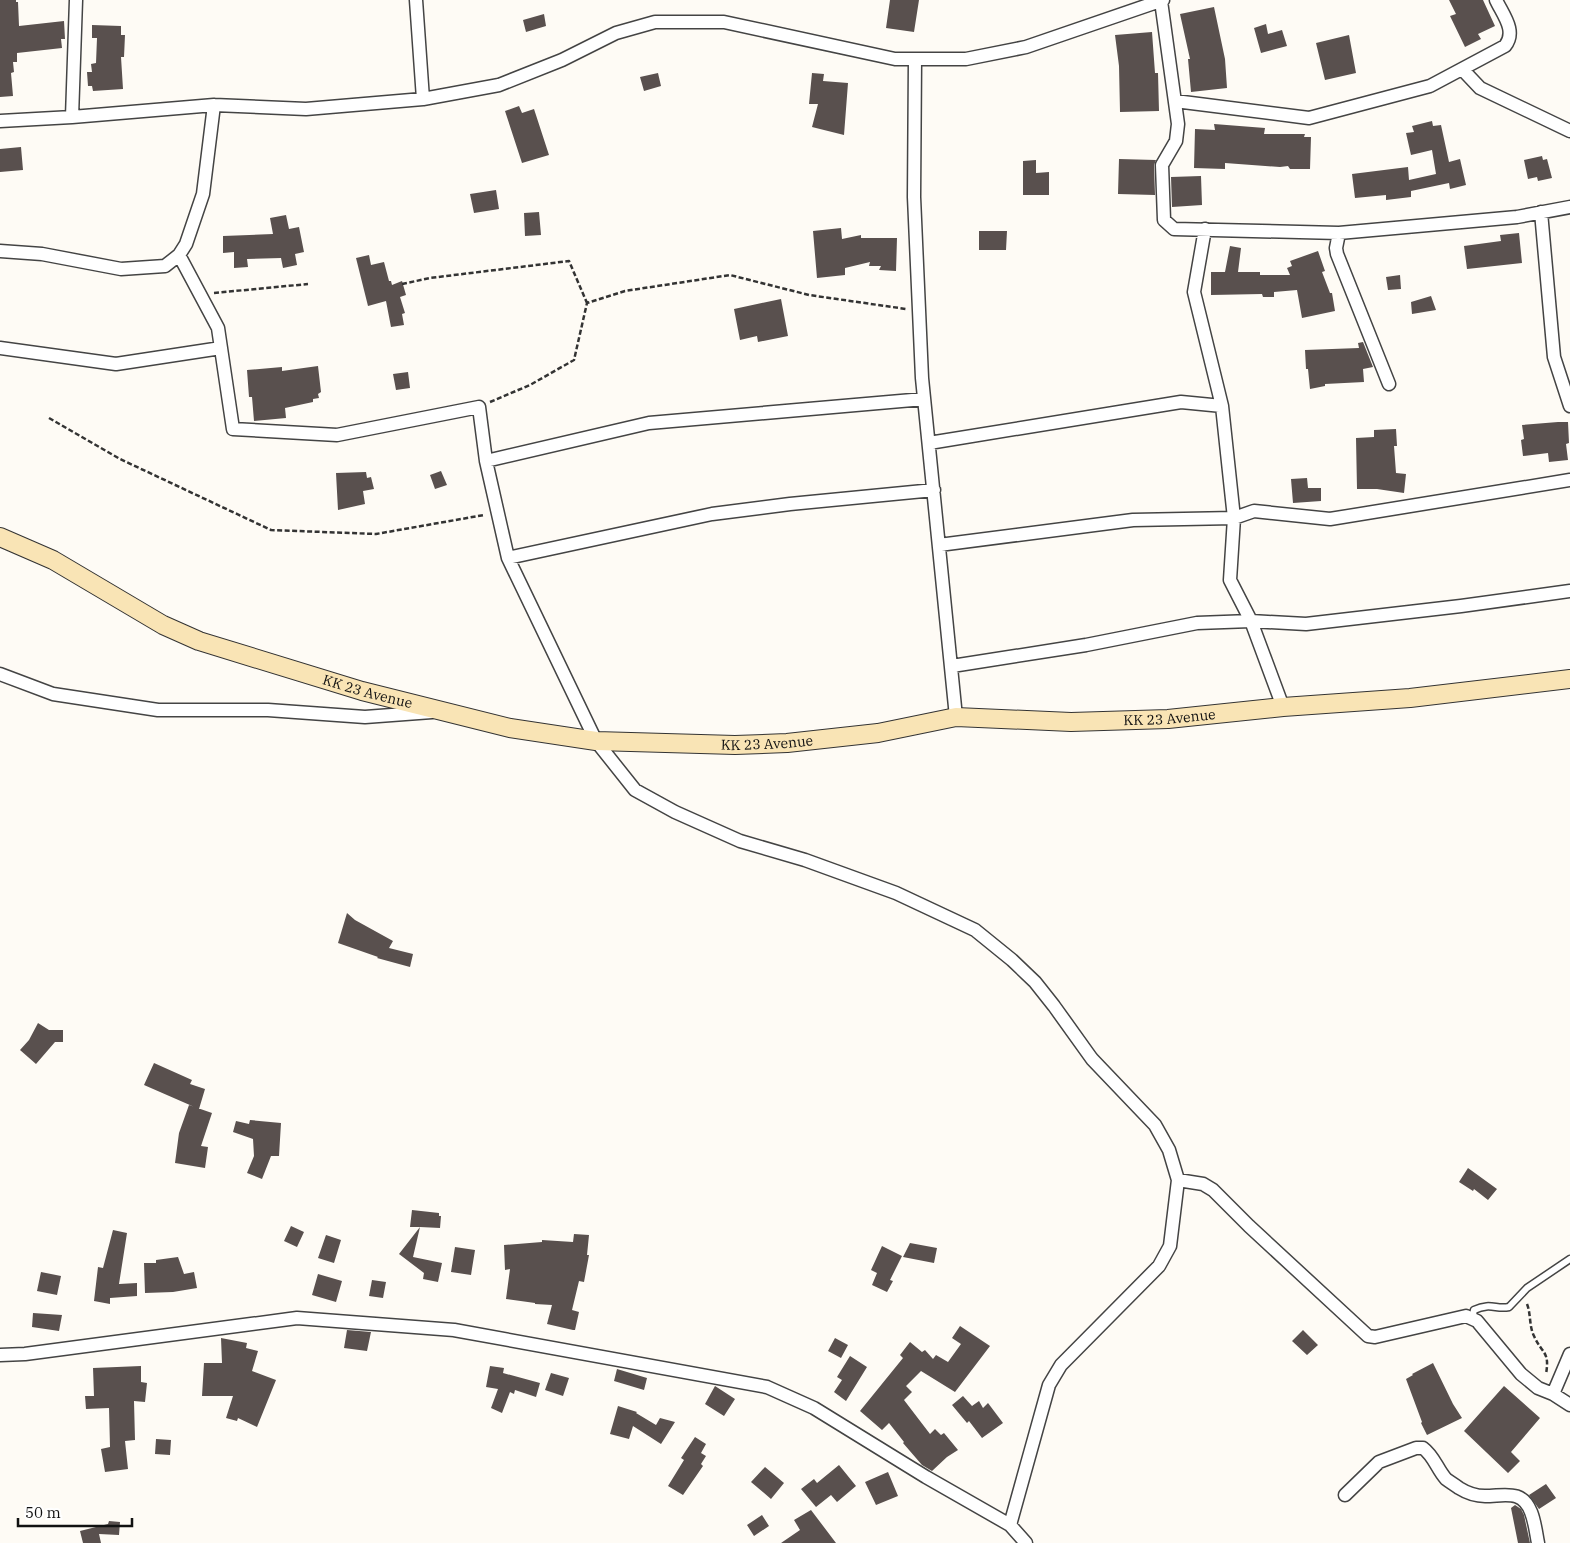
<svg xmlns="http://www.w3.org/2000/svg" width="1570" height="1543" viewBox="0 0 1570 1543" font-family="'IBM Plex Serif',serif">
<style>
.building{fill:#59504e}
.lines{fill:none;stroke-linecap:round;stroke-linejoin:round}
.service-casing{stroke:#444;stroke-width:9}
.minor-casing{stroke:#444;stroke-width:15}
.secondary-casing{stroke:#333;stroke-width:20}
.path{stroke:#333;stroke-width:2.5;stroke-dasharray:5 2.5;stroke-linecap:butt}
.service{stroke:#fff;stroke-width:6}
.minor{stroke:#fff;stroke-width:12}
.secondary{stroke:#f9e4b5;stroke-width:18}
.labels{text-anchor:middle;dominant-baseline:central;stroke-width:5;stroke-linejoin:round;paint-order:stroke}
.street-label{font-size:14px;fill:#111;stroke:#fff}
</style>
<rect width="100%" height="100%" fill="#fefbf5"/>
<path class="building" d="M0,0H16V2H18L19,26L64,21L65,39H61L62,48L17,53V62H13L14,72L11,73L13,96L0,97Z
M890,0H919L914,32L886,28Z
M1449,0H1483L1495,26L1478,34L1481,39L1465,47L1450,16L1456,14Z
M1214,7L1225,59L1227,88L1191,92L1188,59H1190L1180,14Z
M544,14L546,26L526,32L523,20Z
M1266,24L1268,34L1282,30L1287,46L1261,53L1254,28Z
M92,25L121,26V35H125L124,57H121L123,89L93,91L92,86H88L87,72H92L91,64L96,63L97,38H92Z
M1152,32L1155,73H1158L1159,111L1120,112L1119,66L1115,35Z
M1349,35L1356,73L1325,80L1316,43Z
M658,73L661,86L644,91L640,77Z
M812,73L824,74L823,81L848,83L844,135L812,127L818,104H809Z
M519,106L522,113L534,109L549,155L522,163L505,111Z
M1432,121L1433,126L1441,125L1449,162L1460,159L1466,185L1450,189L1449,183L1411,191V197L1386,200V195L1355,198L1352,174L1408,167L1409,180L1436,174L1432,150L1411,155L1406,133L1414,132L1412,126Z
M1214,124L1265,128L1264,134H1305L1304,137H1311L1310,169H1290L1288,166L1280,167L1225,163V169L1194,168L1195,129L1215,130Z
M21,147L23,170L0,172V149Z
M1542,156L1543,160L1547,159L1552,178L1538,181L1537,177L1528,179L1524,160Z
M1119,159L1156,160L1154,165L1155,195L1118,194Z
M1036,160V173L1049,172V195H1023V161Z
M1201,176L1202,205L1172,207L1171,177Z
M496,190L499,209L474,213L470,194Z
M539,212L541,235L525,236L524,213Z
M286,215L289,229L299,227L304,252L295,254L297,265L283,268L281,258L247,259L248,267L234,268V252L223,253V236L273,234L270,218Z
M841,228L842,239L861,235V238H897L896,271L879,270L881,266H869L870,262L845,268V275L817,278L813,231Z
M979,231H1007L1006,250H979Z
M1519,233L1522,263L1467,269L1464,246L1501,241L1500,235Z
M1230,246L1241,248L1238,272H1260V275H1290L1287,268L1292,266L1290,261L1318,251L1325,271L1322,272L1330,293H1332L1335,311L1302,318L1297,290L1274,292V297H1263L1262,294L1211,295V272H1225Z
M369,255L371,265L384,262L389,281H391L392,285L402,281L406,295L400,297L405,313L402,314L404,325L391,327L386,301L368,306L356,258Z
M1400,275L1401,289L1388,290L1386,277Z
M1431,296L1436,310L1412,314L1411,302Z
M781,299L788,336L758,342L757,336L740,340L734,309Z
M1363,342L1373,367L1363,369L1364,382L1325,384V386L1310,389L1308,369H1306L1305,350L1359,348L1358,343Z
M318,366L321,392L318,394L319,398L313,399V402L285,408L286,418L254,421L252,397H249L247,370L282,367V371Z
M408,372L410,388L396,390L393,374Z
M1558,422H1568L1569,443L1566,444L1568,460L1549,462L1548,453L1523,456L1521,440L1524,439L1522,425Z
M1396,429L1397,446H1394L1396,473L1406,474L1404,493L1377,489H1357L1356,438L1374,437V430Z
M441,471L447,485L435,489L430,475Z
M366,472L367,478L371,477L374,489L363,491L365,504L338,510L336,473Z
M1307,478L1308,488H1321V501L1293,503L1291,479Z
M347,913L355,920L393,941L389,948L413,954L410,967L377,958L378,957L338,943Z
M38,1023L49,1030H63V1042H55L36,1064L20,1050L29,1040Z
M154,1063L192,1080L190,1084L205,1089L199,1109L144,1085Z
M189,1105L212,1113L201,1146L208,1147L205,1168L175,1163L179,1133Z
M250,1120L281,1123L279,1156H271L262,1179L247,1173L254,1156L253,1139L233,1132L236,1121L249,1124Z
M1468,1168L1497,1189L1488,1200L1474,1189L1473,1191L1459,1182Z
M412,1210L439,1213V1216H441L440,1228L420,1227L413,1257L442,1263L438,1282L423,1279L424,1273L399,1254L420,1227H410Z
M291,1226L304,1232L297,1247L284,1241Z
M113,1230L127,1233L119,1284L137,1283V1296L110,1298V1304L94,1301L98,1267L103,1268Z
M574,1234L589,1235L587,1255H589L584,1282L579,1281L572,1310L579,1312L575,1330H573L547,1324L552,1305L535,1304V1303L506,1299L510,1269L505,1270L504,1245L542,1242V1240L573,1242Z
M326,1235L341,1240L334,1263L318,1258Z
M910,1243L937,1248L934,1263L903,1257Z
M882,1246L902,1256L890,1280L893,1281L887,1292L872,1285L877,1273L871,1270Z
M455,1247L475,1250L471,1275L451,1272Z
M178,1257L184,1274L194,1272L197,1288L173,1292L145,1293L144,1263H156V1260Z
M41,1272L61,1276L57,1295L37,1291Z
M318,1274L342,1281L336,1302L312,1295Z
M372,1280L386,1282L383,1298L369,1296Z
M33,1313L62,1315L59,1331L32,1327Z
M960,1326L990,1346L955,1392L921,1371L906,1386L912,1392L904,1400L930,1434L935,1429L941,1435L944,1433L958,1450L947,1457L932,1471L922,1465L903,1443L904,1442L889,1423L882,1430L860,1411L903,1358L900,1355L910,1342L922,1352L925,1350L933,1359L936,1355L948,1362L961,1344L952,1338Z
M347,1330L371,1332L367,1351L344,1348Z
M1303,1330L1318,1345L1307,1355L1292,1341Z
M221,1338L247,1343L246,1348L258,1351L252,1371L276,1380L257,1427L238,1418L237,1421L226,1418L233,1396H202L204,1363H222Z
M835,1338L848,1345L841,1358L828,1351Z
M850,1356L867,1367L846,1401L834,1392L842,1380L837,1377Z
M1433,1363L1453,1404L1462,1418L1427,1435L1421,1423L1422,1422L1406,1379L1413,1375L1412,1374Z
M141,1366V1382L147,1383L145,1402L134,1401L135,1440L125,1441L128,1469L105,1472L101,1449L110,1447L109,1408L86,1409L85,1396H94L93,1368Z
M490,1366L504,1368L503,1373L540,1383L536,1397L515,1390L514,1394L510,1392L502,1413L491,1408L498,1389L486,1387Z
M617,1369L647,1378L644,1390L614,1381Z
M551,1373L569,1378L563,1396L545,1390Z
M715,1386L735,1399L724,1416L705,1404Z
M1504,1386L1540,1418L1511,1452L1520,1461L1508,1473L1464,1431Z
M963,1396L972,1406L979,1401L983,1408L988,1403L1003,1423L982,1438L969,1421L967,1423L952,1405Z
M618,1406L637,1412L636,1413L656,1425L660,1418L675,1422L661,1444L633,1426L629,1439L610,1434Z
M695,1437L706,1444L701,1453L706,1456L701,1464L703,1466L683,1495L668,1486L684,1460L681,1458Z
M156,1439L171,1440L170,1455L155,1454Z
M839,1465L856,1486L837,1502L831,1495L816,1507L801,1489L814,1479L817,1483Z
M765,1467L784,1483L771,1499L751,1482Z
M888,1472L898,1496L876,1505L865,1482Z
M1546,1484L1556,1498L1539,1509L1529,1495Z
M1515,1505L1521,1509L1524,1515L1530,1543H1518L1511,1508Z
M811,1510L836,1543H781L800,1530L794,1520Z
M762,1515L769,1526L754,1536L747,1525Z
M109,1521L120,1522L119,1535L99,1534L101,1543H83L80,1531L108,1524Z"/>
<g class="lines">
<g class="service-casing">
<path id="service" d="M1472,1319L1474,1310C1491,1302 1496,1310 1509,1307L1527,1288L1570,1259"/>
</g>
<g class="minor-casing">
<path id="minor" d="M416,0L423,99
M1161,1L1178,124L1176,141L1162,165L1164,220L1174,229L1339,233
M915,59L914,197L922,378L956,717
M1462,69L1480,88L1570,131
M1175,101L1309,118L1430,86L1505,46C1517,31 1503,15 1496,0
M72,117L76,0
M0,121L72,117L214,105L306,109L423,99L499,85L562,60L616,33L655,22H724L895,59H966L1026,47L1163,0
M1541,212L1554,357L1570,406
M1205,229L1194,292L1222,406L1234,518L1230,580L1251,621L1283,707
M0,251L42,254L121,269L165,266L179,255L186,244L203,194L214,105
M179,255L218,328L233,429L337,435L479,407L486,461L508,558L596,741L635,790L675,812L740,841L805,860L896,893L975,930L1012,960L1035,982L1054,1006L1092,1059L1155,1125L1169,1150L1178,1180L1170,1246L1159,1266L1061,1365L1049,1385L1010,1525
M0,348L116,364L221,348
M1389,384L1337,254L1336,248L1339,233L1517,217L1570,207
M929,443L1181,402L1222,406
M486,461L649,423L924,399
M939,545L1133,520L1234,518L1254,511L1330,519L1570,480
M508,558L712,514L790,504L934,490
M952,666L1086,645L1197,623L1251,621L1306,624L1461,606L1570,591
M0,674L53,694L158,710H268L365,717L432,712
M1178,1180L1203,1184L1213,1190L1249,1226L1368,1336L1375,1337L1466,1316L1477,1321L1521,1374L1538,1388L1553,1394L1570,1405
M0,1355L25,1354L297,1318L454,1330L767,1387L814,1408L926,1477L1010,1525L1026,1543
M1553,1394L1570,1354
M1345,1495L1379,1462L1416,1448H1423C1434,1456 1437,1469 1446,1479C1450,1482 1455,1485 1459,1488C1467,1493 1476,1496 1485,1496C1505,1496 1522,1489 1531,1512C1535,1522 1536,1533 1538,1543"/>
</g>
<g class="secondary-casing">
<g id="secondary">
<path id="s1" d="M0,537L53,560L163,625L199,641L362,691L510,728L596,741L735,745L787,743L878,733L956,717L1071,722L1168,719L1283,707L1410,698L1570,679"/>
</g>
</g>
<path class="path" d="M402,284L430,278L569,261L587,303
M214,293L308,284
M490,402L530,385L574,360L587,303L625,291L730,275L809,295L906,309
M49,418L120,459L271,530L376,534L484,515
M1527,1304C1531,1314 1529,1326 1534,1336C1542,1354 1550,1351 1546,1374"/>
<use href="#service" class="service"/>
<use href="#minor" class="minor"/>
<use href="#secondary" class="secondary"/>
</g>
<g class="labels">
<g class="street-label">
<text stroke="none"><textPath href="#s1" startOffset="401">KK 23 Avenue</textPath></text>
<text stroke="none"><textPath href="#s1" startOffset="1211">KK 23 Avenue</textPath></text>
<text stroke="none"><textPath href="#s1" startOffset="806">KK 23 Avenue</textPath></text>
</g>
</g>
<path d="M18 1518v8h114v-8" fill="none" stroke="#111111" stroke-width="2.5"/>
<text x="25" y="1518" font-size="15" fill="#111111" stroke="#ffffff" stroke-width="4" paint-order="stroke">50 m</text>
</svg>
